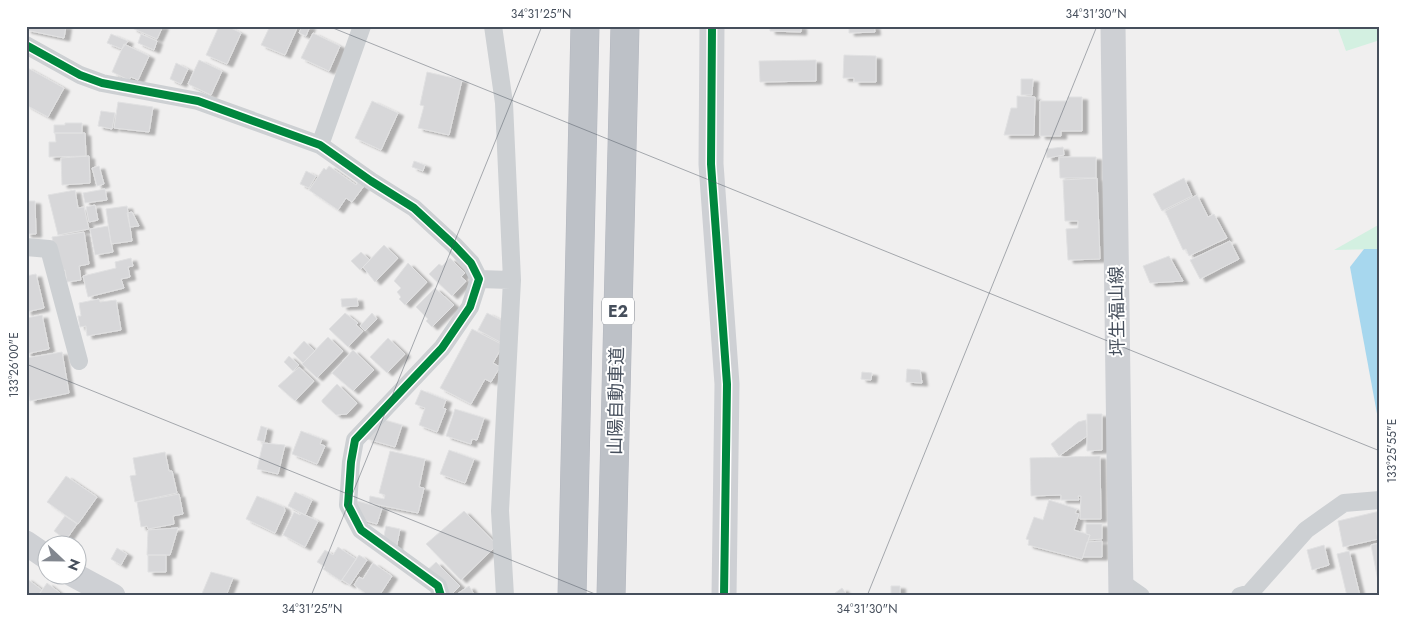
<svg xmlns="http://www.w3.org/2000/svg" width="1406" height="622" viewBox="0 0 1406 622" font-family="Jost,'Noto Sans JP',sans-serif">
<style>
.green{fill:#d3f0e1}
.water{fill:#a7d7ee}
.building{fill:#d7d7d9;stroke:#e1e1e2;filter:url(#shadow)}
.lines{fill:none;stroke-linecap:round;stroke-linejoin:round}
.highway-casing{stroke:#b4b7bf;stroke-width:29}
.street{stroke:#cdd0d3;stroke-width:18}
.secondary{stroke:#ced0d4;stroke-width:25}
.highway{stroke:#bdc1c7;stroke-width:28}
.cycleway-casing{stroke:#fff;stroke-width:11}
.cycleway{stroke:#00873e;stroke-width:8}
.ticks{fill:none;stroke:#464f5c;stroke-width:1;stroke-opacity:0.45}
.labels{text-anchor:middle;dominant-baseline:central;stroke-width:4;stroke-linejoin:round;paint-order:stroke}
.shield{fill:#fff;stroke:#7e848d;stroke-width:1}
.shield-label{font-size:16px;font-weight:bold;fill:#464f5c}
.street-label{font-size:18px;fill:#464f5c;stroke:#fff}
.neatline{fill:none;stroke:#464f5c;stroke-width:2}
.ticks-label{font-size:12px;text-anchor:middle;fill:#464f5c}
</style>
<defs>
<filter id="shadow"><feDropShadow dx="5.5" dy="3" stdDeviation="1" flood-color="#0004"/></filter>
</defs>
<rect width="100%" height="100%" fill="#f0efef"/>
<path class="green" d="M1337,26H1380V40L1346,51Z
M1380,224V249L1334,250Z"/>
<path class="water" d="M1364,249H1380V430L1350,267Z"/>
<path class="building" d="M26,26H66L64,38L26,30Z
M133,26H163L157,39L132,28Z
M219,26H227L241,33L227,64L206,55Z
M270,26H298L285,55L261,45Z
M302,26H310L306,36L299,33Z
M770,26H801V32L770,31Z
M849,26H874L875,32L849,33Z
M313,33L340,46L329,71L301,58Z
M111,34L128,41L122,49L107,43Z
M141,34L157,41L154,50L138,43Z
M124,44L149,56L138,80L131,77L129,80L112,72Z
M844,55L876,56V82H854V78H843Z
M199,60L222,71L211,95L188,84Z
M816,60V81L760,82L759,61Z
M176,63L188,69L181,84L170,79Z
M26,67L64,88L48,117L26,105Z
M427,72L462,80L449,135L418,128L424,106L420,105Z
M1021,79H1033L1032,95H1021Z
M1017,96L1035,97L1034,135H1004L1011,108H1017Z
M1068,97H1082V131H1061V136H1040V101H1068Z
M372,101L398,113L381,150L355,138Z
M118,102L153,107L149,132L114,128Z
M101,111L115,113L112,129L98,126Z
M65,123H82V133H54V125H65Z
M55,133H85L86,156L49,157V142H56Z
M1063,147L1064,155L1047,158L1046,149Z
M89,156L90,183L62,185L61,158Z
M1059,157H1096V178H1060Z
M414,161L425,165L423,171L412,167Z
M99,166L104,184L97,186L92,168Z
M329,166L356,185L358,182L364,186L352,202L346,198L338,210L309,190L324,168L326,170Z
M306,171L316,176L309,188L300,184Z
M1097,178L1100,259L1068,260L1066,229L1078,228V221H1065L1063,180Z
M1184,178L1192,196L1162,211L1153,194Z
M105,189L107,200L85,203L83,193Z
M75,190L78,208L84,207L89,229L58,235L48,195Z
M1197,195L1208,217L1214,214L1227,238L1189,256L1186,249L1183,250L1165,211Z
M26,201H35L36,234H26Z
M95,205L98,220L89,222L86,207Z
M127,206L132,241L111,244L106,209Z
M132,212L139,226L130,227L127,213Z
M108,226L113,252L95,255L90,229Z
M84,232L89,264L79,266L81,280L67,282L65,270L59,271L52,237Z
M1230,241L1239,259L1200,279L1190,260Z
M384,245L398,258L375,282L363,267Z
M361,252L370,260L360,270L351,261Z
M1169,256L1183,281L1150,283L1143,266Z
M131,258L133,266L128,267L130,277L121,279L124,288L88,297L83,276L116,268L115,262Z
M450,258L465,273L461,277L466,281L452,296L429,274L439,264L442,266Z
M408,263L427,282L405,305L399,299L401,297L397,292L401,288L394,281Z
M36,274L44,308L26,312V276Z
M435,288L454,305L432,327L426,321L428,319L416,307Z
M357,298L358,306L342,307L341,299Z
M99,299L100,302L116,300L121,330L87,336L86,326L80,327L78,316H81L79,303Z
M345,313L358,323L356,325L363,331L348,347L329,329Z
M372,313L377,319L365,331L360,326Z
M487,313L509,324L500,342L478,330Z
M42,315L49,349L26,354V318Z
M472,329L503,345L493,363L500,367L491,382L485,379L471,404L440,388Z
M328,337L343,351L317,378L302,364Z
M388,338L405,354L387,373L370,357Z
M304,341L315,351L303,363L293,353Z
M353,350L374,370L353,391L332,373Z
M62,352L69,393L30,401L26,382V358Z
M289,356L299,365L293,371L284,362Z
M299,367L314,381L295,401L278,386Z
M907,369L920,370L922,383L906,382Z
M862,372L872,373L871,380L861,379Z
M337,384L357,403L347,414L336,415L322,402V400Z
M421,390L446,400L443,408L446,409L437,432L419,425L425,408L415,404Z
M455,409L484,418L477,440L472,439L471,444L446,436Z
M1087,414H1102V450L1087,451Z
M374,417L402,425L395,447L367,439Z
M1086,420L1087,436L1059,456L1051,444L1078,422Z
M261,426L267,428L264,442L257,440Z
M301,431L322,439L320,444L325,446L317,464L292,454Z
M263,443L285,445L278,474L257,469Z
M449,450L474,459L465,483L440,474Z
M390,451L425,459L419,487L424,488L418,513L369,503L370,496L384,499L385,495L379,493Z
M165,452L169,471H172L177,493L135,502L130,476L136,475L133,458Z
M1100,456L1101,519H1080L1081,496H1078L1079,500H1061V495L1031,496L1030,458Z
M66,476L97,497L78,524L47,502Z
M295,492L312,500L305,515L288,506Z
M179,494L183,514L173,516L174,524L148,529L147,526L141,527L137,502Z
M257,496L284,507L285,511L275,533L246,519Z
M354,500L382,508L377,524L349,516Z
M1049,500L1077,509L1075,513L1079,514L1074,530L1090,535L1082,559L1028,545L1029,540L1026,539L1034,517L1043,520Z
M464,511L497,545L461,580L426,544Z
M1380,511V530L1376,531L1378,539L1343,547L1338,521Z
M294,512L300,515L301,513L318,521L305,547L283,535Z
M65,516L77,524L66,540L54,531Z
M1086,524H1102V539L1088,540L1090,535L1086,534Z
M386,526L400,529L396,549L382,546Z
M178,528L170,555H147L148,530Z
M1102,541V557H1083L1087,542Z
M1380,543V591L1371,545Z
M1324,545L1329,565L1312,570L1307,550Z
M338,547L356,559L341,581L323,569L325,567L317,562L325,550L333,555Z
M117,548L127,554L121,565L111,559Z
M1349,551L1360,596H1347L1337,554Z
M148,555H166V572H148Z
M359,555L367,560L350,585L342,580Z
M436,562L460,586L450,596H443L422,575Z
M373,563L392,576L379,596H369L354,585L359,577L363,579Z
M211,572L233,578L226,596H201Z
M26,578L42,590L37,596H26Z
M47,583L60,593L58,596H38Z
M469,586L475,596H454Z
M891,586H900V596H891Z
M842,588L848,596H831Z"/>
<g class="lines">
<g class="highway-casing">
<path id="highway" d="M572,596L585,26
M611,596L625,26"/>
</g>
<path class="street" d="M493,26L504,103L512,280L500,511L505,596
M26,45L80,75L102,83L198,101L320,145L371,181L414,208L454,245L471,263L479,279L470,307L442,348L355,440L351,462L348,505L361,530L438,586L441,596
M320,145L362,26
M26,247L49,249L79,361
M479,279L512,280
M1121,582L1141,596
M1240,596L1250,593L1306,530L1344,503L1380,500"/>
<path class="secondary" d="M712,26L711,164L727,384L724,596
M1113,26L1121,596
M26,543L48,558
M72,574L113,596"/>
<use href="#highway" class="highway"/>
<g class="cycleway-casing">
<path id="cycleway" d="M712,26L711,164L727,384L724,596
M26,45L80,75L102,83L198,101L320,145L371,181L414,208L454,245L471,263L479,279L470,307L442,348L355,440L351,462L348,505L361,530L438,586L441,596"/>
</g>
<use href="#cycleway" class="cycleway"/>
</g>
<path class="ticks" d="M328,26L1380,451M26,364L600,596M311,596L542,26M867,596L1097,26"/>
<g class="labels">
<rect class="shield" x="602" y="297.5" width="32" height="27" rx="4"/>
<g class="shield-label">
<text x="618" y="311">E2</text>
</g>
<g class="street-label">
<text transform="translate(1117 311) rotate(-91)">坪生福山線</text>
<text transform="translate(616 401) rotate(-89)">山陽自動車道</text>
</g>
</g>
<rect width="1406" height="622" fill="none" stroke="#ffffff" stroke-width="55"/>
<g transform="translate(62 560) rotate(112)"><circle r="24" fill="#ffffff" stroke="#b5b9be"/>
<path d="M0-4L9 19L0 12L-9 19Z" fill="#82878f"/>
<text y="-8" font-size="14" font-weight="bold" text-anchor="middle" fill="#464f5c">N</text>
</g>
<rect x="28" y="28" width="1350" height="566" class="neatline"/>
<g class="ticks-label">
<text x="541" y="18">34°31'25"N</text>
<text x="1096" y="18">34°31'30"N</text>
<text transform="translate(14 365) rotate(-90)" y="4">133°26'00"E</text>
<text transform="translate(1392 451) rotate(-90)" y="4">133°25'55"E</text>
<text x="312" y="613">34°31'25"N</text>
<text x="867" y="613">34°31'30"N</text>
</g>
</svg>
